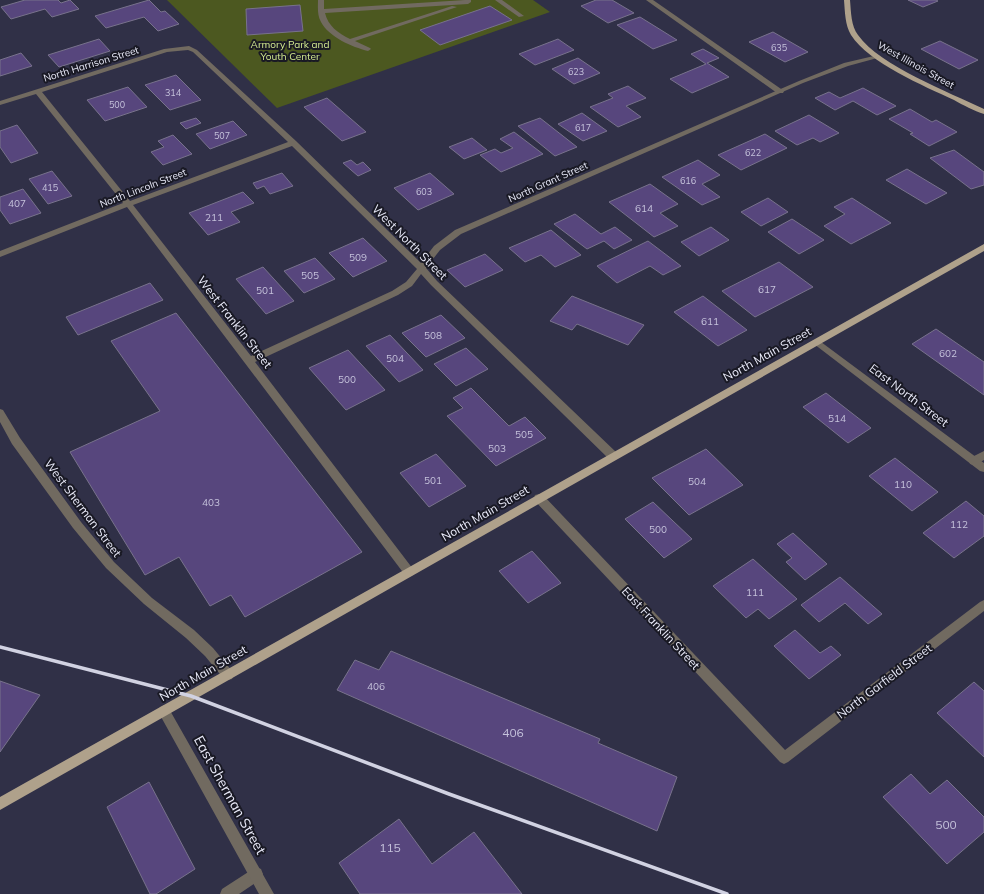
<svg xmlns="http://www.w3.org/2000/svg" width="984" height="894" viewBox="0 0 984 894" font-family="Mulish,sans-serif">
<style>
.green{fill:#4c5820}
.building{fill:#57467d;stroke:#78728c}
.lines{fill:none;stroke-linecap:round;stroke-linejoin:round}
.lane{fill:#716a60;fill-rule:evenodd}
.street{fill:#716a60;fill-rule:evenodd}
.primary{fill:#afa18b;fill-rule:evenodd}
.rail{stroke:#d1d2e2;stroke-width:3.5}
.labels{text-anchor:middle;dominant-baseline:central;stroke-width:4;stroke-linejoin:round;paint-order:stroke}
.far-number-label{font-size:9px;fill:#c5c2db}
.far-park-label{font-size:10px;fill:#d6ed91;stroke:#191924}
.far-street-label{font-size:10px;fill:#eaebfa;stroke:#191924}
.number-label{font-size:10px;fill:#c5c2db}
.street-label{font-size:12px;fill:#eaebfa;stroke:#191924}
.near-number-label{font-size:12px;fill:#c5c2db}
.near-street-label{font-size:14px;fill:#eaebfa;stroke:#191924}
</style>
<rect width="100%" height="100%" fill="#303047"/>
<path class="green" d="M167,0H533L550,12L277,108Z"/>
<path class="building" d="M25,0H58L61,3L70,0L79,9L52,17L45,9L11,19L1,7Z
M149,0L161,12L165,11L179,24L158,31L144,17L106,28L95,16Z
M596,0H612L634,13L608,23L581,6Z
M908,0H936L938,1L923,7Z
M300,5L303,31L247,35L246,9Z
M490,6L512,20L440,45L420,30Z
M640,17L677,40L653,49L617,25Z
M773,32L808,52L785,62L749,42Z
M99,39L110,51L59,67L48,55Z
M558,39L574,50L535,65L519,54Z
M940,41L978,60L959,69L921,49Z
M703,49L719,58L707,63L729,77L692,93L670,79L706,64L691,54Z
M21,53L32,66L0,76V60Z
M578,58L600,73L574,84L552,69Z
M176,75L201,100L170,110L145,85Z
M628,86L646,98L626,106L641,117L618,127L590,107L613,98L608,94Z
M128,87L147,107L105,121L87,100Z
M863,88L896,106L877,115L853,101L835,110L815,98L829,92L840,98Z
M327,98L366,132L342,141L304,107Z
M910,109L932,122L936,120L957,132L929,146L910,134L913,133L889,119Z
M582,113L607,131L583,141L558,124Z
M809,115L839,133L820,142L813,138L797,145L775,131Z
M196,118L201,123L186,129L180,123Z
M540,118L577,147L555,156L518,126Z
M233,121L247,135L210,149L196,134Z
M17,125L38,153L11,163L0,147V131Z
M514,132L543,154L501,172L480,155L495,149L501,153L513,148L500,139Z
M765,134L787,148L741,170L718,155Z
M173,135L192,154L163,165L151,152L164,147L158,141Z
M472,138L487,150L464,159L449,147Z
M954,150L984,172V185L971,189L930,158Z
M351,160L357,165L363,162L371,170L358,176L343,163Z
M698,160L720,175L702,184L720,197L702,205L662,177Z
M907,169L947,193L926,204L886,180Z
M52,171L72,196L48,204L29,179Z
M282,173L293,186L270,194L264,186L257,189L253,183Z
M430,173L454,194L418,210L394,188Z
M650,184L678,204L660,213L678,226L654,237L609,202Z
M23,189L41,213L10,224L0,210V197Z
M243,192L254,203L231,212L240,222L208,235L189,213Z
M768,198L788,212L761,226L741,212Z
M852,198L891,223L851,244L824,226L845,214L834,207Z
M575,214L601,234L615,227L632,240L614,249L604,241L587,249L554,224Z
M792,219L824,240L799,254L768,232Z
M711,227L729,240L699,256L681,242Z
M551,230L581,255L555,267L541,255L525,262L509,248Z
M363,238L387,261L353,277L329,253Z
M648,241L681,266L663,275L650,266L617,283L597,266Z
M485,254L503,270L465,287L447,270Z
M315,258L335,279L304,293L284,271Z
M779,262L813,287L755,317L722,291Z
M263,267L294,301L266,314L236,279Z
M150,283L163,300L78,335L66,317Z
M572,296L644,325L628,345L577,324L572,330L550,321Z
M703,296L747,330L718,346L674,312Z
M176,313L362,552L245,617L231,595L210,606L179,557L145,575L70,452L160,411L111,341Z
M441,315L465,338L426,357L402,333Z
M936,329L984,362V395L912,344Z
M390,335L423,370L399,382L366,346Z
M466,348L488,369L456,386L434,364Z
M348,350L385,390L346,410L309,368Z
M471,388L509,426L525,417L546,438L496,466L447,416L463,408L453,398Z
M826,393L871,428L848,443L803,407Z
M706,449L743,485L689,515L652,478Z
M436,454L466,486L429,507L400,473Z
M895,458L938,492L912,511L869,476Z
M966,501L984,516V536L954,558L923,533Z
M653,502L692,539L664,558L625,519Z
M793,533L827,564L805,580L786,562L792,558L777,544Z
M532,551L561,583L528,603L499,571Z
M753,559L797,599L769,619L758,609L746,618L713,586Z
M840,577L882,614L868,624L845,603L819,622L801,605Z
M795,630L820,653L831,646L841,655L809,679L774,646Z
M391,651L600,739L598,743L677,777L657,831L337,690L355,660L379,670Z
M0,681L40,695L0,752Z
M974,682L984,691V757L937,713Z
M911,774L930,794L947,780L984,817V832L947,864L883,797Z
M149,782L195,869L156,894H150L107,807Z
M399,819L432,864L474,832L522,894H360L339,863Z"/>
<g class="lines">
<path class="lane" d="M318,0H324V9L465,0H471V2L468,4L325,13C328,26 338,33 350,39L452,6L457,7L355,41L370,48L371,49L368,51C352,47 329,37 321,22C317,15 318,7 318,0Z
M495,0H502L524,16L519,17Z
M646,0H653L784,91L783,93H777Z
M984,451V460L974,465L970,464L969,461L970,458Z
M256,867L261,869L263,874L261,879L239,894H220L222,889Z"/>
<path class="street" d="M189,46L197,50L296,141L421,263L434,246L455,230L799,81L844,63L878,55L881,57L848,66L803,83L461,234L440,250L426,268L437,281L617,453L618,456L617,459H609L431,285L421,274L412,286L398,295L255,362L413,569L415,572L413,575L409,577L405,575L127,207L0,257V251L123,203L36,94L0,105V101L164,49ZM188,50L193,52L288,142L130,201L42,92L167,52ZM292,146L417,269L406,282L392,291L251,356L133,205Z
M817,339L984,463V472L980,471L814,344L812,342Z
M0,409L3,410L20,438L81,522L114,562L152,598L194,630L213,648L232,671L234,675L232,679L228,680L224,679L205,656L186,638L144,604L106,568L73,528L12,444L0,422Z
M539,494L543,495L785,750L980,602L984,600V611L788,762L784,764L780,762L535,501L534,498L535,495Z
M164,705L168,707L274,894H259L160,715L158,711L160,707Z"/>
<path class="primary" d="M844,0H850C851,12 851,26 858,35C880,66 949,92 984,109V114C974,111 963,105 954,100C924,86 869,63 851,35C845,25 845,12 844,0Z
M984,244V251L0,810V797Z"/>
<path class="rail" d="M0,647L191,696L449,794L727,894"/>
</g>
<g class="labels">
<g class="far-number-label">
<text x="779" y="47">635</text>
<text x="576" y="71">623</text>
<text x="173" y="92">314</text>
<text x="117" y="104">500</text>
<text x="583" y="127">617</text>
<text x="222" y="135">507</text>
<text x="753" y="152">622</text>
<text x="688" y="180">616</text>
<text x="50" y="187">415</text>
<text x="424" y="191">603</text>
</g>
<g class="far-park-label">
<text x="290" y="44">Armory Park and<tspan x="290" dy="12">Youth Center</tspan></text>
</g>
<g class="far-street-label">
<text transform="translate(91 64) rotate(-17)">North Harrison Street</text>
<text transform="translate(916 65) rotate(29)">West Illinois Street</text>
<text transform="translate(548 182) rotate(-24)">North Grant Street</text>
<text transform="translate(143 188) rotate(-21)">North Lincoln Street</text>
</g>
<g class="number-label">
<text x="17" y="203">407</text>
<text x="644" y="208">614</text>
<text x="214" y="217">211</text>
<text x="358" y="257">509</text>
<text x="310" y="275">505</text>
<text x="767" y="289">617</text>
<text x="265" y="290">501</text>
<text x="710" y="321">611</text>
<text x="433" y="335">508</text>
<text x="948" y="353">602</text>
<text x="395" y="358">504</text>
<text x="347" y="379">500</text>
<text x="837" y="418">514</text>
<text x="524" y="434">505</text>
<text x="497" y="448">503</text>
<text x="433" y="480">501</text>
<text x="697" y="481">504</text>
<text x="903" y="484">110</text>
<text x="211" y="502">403</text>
<text x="959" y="524">112</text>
<text x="658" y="529">500</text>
<text x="755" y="592">111</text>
<text x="376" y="686">406</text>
</g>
<g class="street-label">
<text transform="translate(410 242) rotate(45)">West North Street</text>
<text transform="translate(235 322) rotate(52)">West Franklin Street</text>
<text transform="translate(767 354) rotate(-29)">North Main Street</text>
<text transform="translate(909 395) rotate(37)">East North Street</text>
<text transform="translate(83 508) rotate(53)">West Sherman Street</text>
<text transform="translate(485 513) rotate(-30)">North Main Street</text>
<text transform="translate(661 628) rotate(47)">East Franklin Street</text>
<text transform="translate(203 673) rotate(-30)">North Main Street</text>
<text transform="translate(884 681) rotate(-37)">North Garfield Street</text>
</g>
<g class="near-number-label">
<text x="513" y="732">406</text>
<text x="946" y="824">500</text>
<text x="390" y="847">115</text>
</g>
<g class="near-street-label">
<text transform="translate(230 795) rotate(61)">East Sherman Street</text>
</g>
</g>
</svg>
